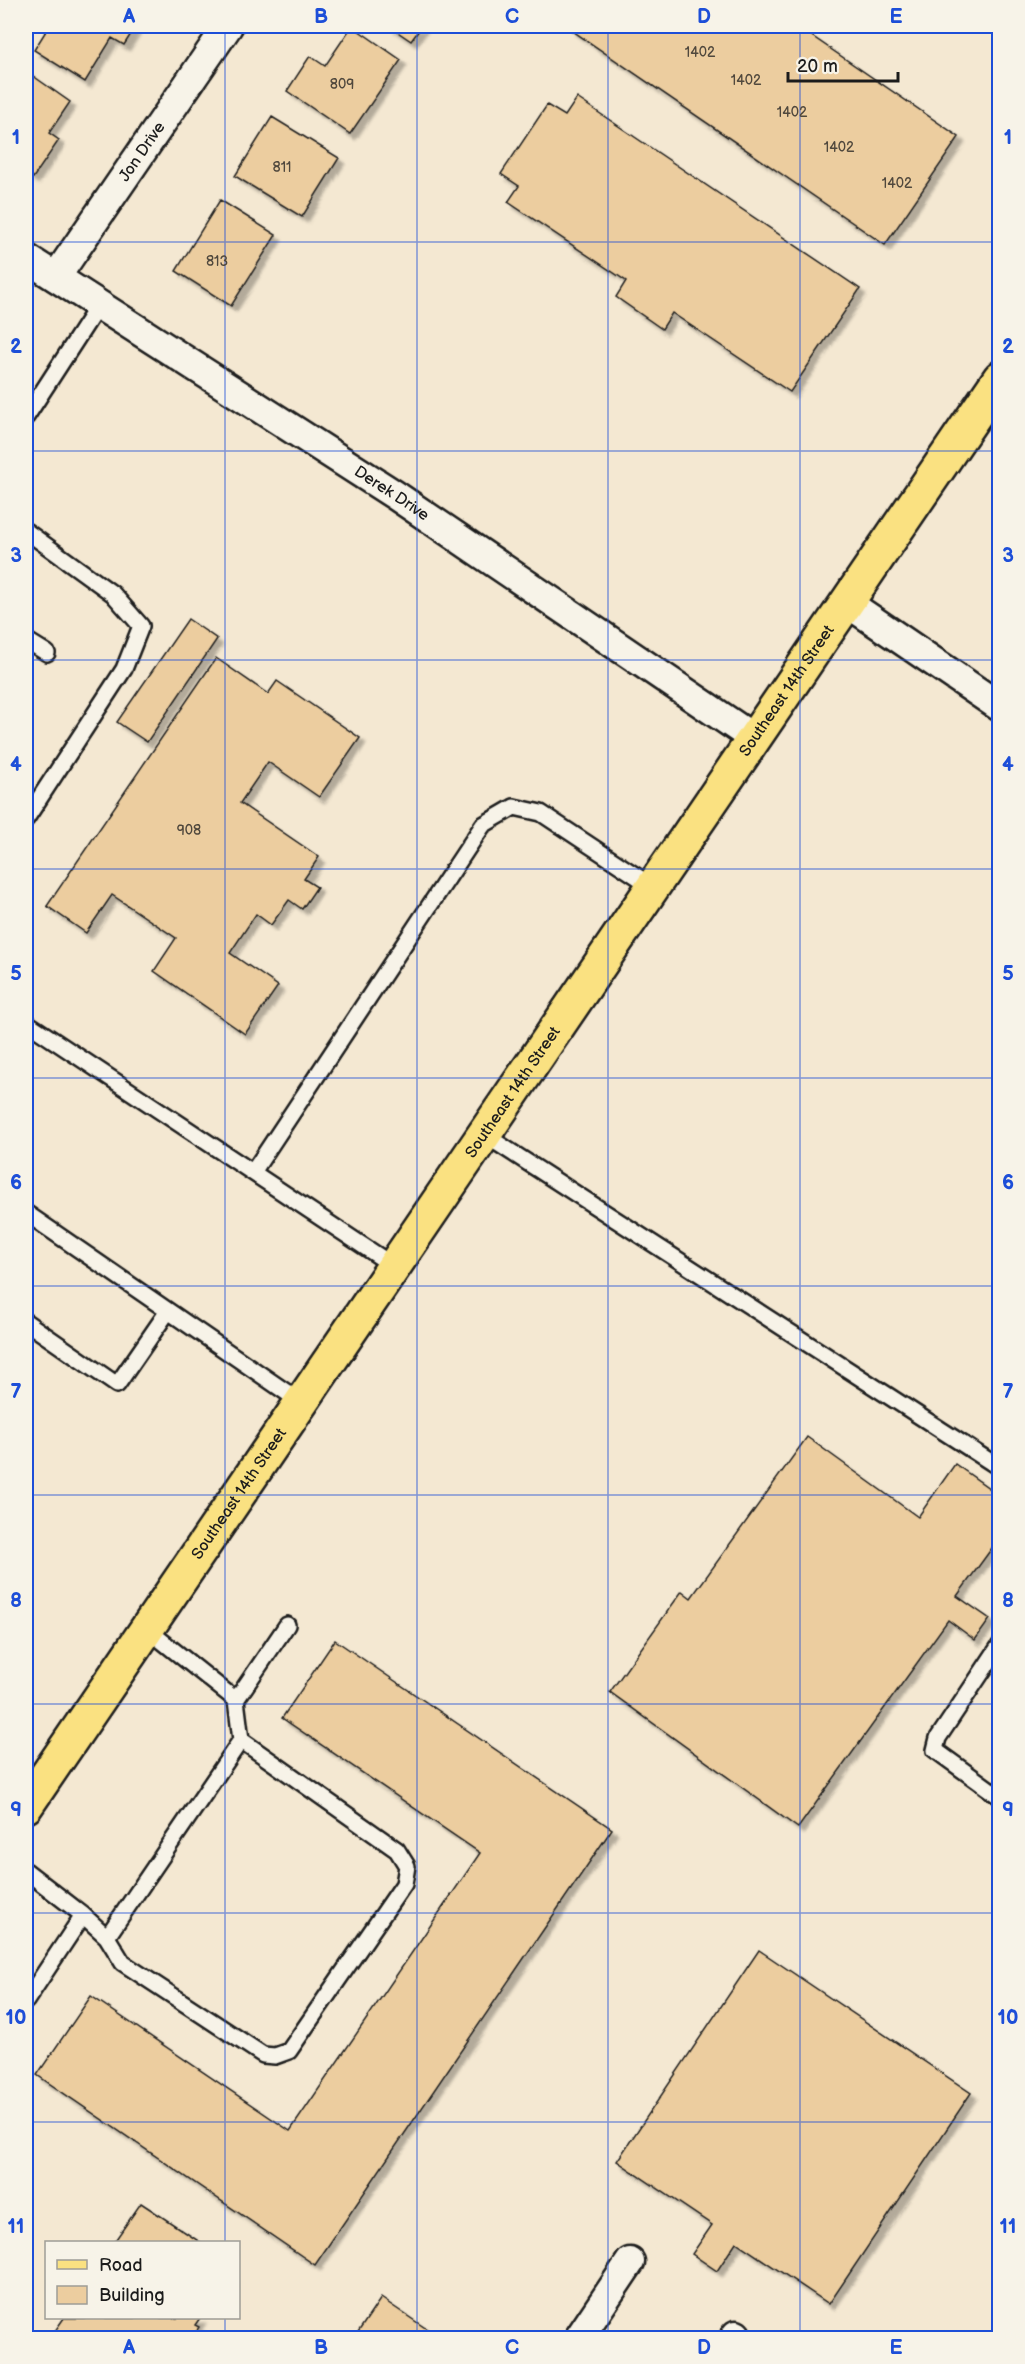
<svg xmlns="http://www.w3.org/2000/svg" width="1025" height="2364" viewBox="0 0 1025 2364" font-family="'Balsamiq Sans',sans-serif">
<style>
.building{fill:#eccd9f;stroke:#1c1c1c;stroke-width:1.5;filter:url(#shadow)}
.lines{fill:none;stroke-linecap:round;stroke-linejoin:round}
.service-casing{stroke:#1c1c1c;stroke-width:20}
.minor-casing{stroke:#1c1c1c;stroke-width:33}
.primary-casing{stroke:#1c1c1c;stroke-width:38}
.service{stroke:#f7f3e8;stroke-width:15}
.minor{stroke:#f7f3e8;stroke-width:28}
.primary{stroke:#fae181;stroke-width:33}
.grid{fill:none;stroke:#1d4ed8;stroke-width:1.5;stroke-opacity:0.55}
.labels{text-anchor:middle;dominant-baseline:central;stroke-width:4.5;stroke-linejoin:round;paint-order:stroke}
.number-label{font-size:14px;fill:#50483d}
.street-label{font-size:16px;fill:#1c1c1c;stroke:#f7f3e8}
.neatline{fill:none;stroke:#1d4ed8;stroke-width:2}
.grid-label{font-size:20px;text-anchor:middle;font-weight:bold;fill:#1d4ed8}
</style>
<defs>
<filter id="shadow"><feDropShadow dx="5.5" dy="5.5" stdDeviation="1.5" flood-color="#0004"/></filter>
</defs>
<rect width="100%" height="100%" fill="#f4e8d2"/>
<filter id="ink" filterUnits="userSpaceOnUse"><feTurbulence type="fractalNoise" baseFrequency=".0167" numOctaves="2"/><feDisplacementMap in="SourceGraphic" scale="12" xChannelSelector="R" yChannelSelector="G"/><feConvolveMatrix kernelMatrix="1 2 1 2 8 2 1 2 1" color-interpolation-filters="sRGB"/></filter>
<g filter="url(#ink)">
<path class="building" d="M49,26H136L124,45L112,38L85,82L34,50Z
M352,26L401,60L350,134L287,91L310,56L325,66Z
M389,26H422L411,41Z
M572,26H797L959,137L885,245L570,29Z
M26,71L70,102L49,133L59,140L33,178L26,173Z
M577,98L860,289L790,392L672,313L662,329L616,297L626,281L508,202L519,186L501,174L547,105L565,116Z
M272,117L339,158L302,217L235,176Z
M220,200L276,235L231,306L176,271Z
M188,619L217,639L147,742L117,722Z
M216,658L268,694L277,681L360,738L319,797L268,762L240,803L319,857L304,879L317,887L302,909L289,900L271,925L256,914L230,953L278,986L245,1034L154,971L176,938L112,895L86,933L47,906Z
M807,1437L918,1517L955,1464L1000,1496V1537L957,1596L990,1619L975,1640L948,1620L798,1828L610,1692L682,1591L691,1598Z
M335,1640L612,1829L315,2265L37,2075L91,1996L290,2131L480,1853L282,1718Z
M759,1950L971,2093L829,2304L736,2242L717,2271L692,2254L712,2225L617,2161Z
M141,2203L200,2242H114Z
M381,2298L440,2338H354Z
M64,2318H200L195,2325L199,2327L192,2338H50Z"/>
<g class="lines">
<g class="service-casing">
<path id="service" d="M26,417L98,306
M26,531L113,594L141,626L124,669L26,819
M26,640L47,653
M26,1022L395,1267
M485,1135L1000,1468
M253,1172L483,825L514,807L541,813L653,887
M26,1213L302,1403
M26,1322L117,1385L168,1311
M1000,1645L938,1738L935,1750L1000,1797
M236,1700L287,1625
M26,1871L83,1915L107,1937L123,1963L263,2055L275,2056L289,2051L404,1884L407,1866L397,1850L241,1740L236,1700L147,1629
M107,1937L241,1740
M26,2001L83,1915"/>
</g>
<g class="minor-casing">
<g id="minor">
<path id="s1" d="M26,258L395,495L753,738"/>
<path id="s2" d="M56,277L228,26"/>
<path d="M846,602L1000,707"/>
<path d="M579,2338L630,2262"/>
<path d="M734,2338L736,2335"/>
</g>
</g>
<g class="primary-casing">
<g id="primary">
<path id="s3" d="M26,1806L1000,378"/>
</g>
</g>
<use href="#service" class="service"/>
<use href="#minor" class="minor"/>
<use href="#primary" class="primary"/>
</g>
</g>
<path class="grid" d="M225,26V2242M417,26V2338M608,26V2338M800,26V2338M26,242H1000M26,451H1000M26,660H1000M26,869H1000M26,1078H1000M26,1286H1000M26,1495H1000M26,1704H1000M26,1913H1000M26,2122H1000M225,2318V2338"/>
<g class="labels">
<g class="number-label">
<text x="700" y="52">1402</text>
<text x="746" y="80">1402</text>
<text x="342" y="84">809</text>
<text x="792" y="112">1402</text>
<text x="839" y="147">1402</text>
<text x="282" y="167">811</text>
<text x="897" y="183">1402</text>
<text x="217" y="261">813</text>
<text x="189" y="830">908</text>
</g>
<g class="street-label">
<text stroke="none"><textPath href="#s2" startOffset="152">Jon Drive</textPath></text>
<text stroke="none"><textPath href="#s1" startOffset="435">Derek Drive</textPath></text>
<text stroke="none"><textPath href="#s3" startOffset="1350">Southeast 14th Street</textPath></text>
<text stroke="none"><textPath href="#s3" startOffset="864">Southeast 14th Street</textPath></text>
<text stroke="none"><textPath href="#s3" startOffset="378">Southeast 14th Street</textPath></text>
</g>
</g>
<rect width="1025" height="2364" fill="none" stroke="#f7f3e8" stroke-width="66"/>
<rect x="45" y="2241" width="195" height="78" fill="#f7f3e8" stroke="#9f9d96" stroke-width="1.5"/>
<rect x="57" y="2260" width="30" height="9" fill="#fae181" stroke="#9f9d96" stroke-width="1.5"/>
<text x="99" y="2271" font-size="18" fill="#1c1c1c">Road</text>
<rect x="57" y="2286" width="30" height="18" fill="#eccd9f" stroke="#9f9d96" stroke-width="1.5"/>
<text x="99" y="2301" font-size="18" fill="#1c1c1c">Building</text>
<path d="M788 72v9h110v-9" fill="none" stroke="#1c1c1c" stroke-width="3"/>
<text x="797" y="72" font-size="18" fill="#1c1c1c" stroke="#f7f3e8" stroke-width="4.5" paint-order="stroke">20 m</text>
<rect x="33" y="33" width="959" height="2298" class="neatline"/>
<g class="grid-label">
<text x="129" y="23">A</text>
<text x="321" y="23">B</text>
<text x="512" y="23">C</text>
<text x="704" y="23">D</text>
<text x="896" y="23">E</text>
<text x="16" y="144">1</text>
<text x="1008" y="144">1</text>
<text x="16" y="353">2</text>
<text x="1008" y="353">2</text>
<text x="16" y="562">3</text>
<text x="1008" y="562">3</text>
<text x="16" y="771">4</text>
<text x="1008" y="771">4</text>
<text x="16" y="980">5</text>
<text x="1008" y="980">5</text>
<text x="16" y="1189">6</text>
<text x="1008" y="1189">6</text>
<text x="16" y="1398">7</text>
<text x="1008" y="1398">7</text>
<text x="16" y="1607">8</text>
<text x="1008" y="1607">8</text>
<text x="16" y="1816">9</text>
<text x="1008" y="1816">9</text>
<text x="16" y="2024">10</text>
<text x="1008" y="2024">10</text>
<text x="16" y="2233">11</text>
<text x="1008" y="2233">11</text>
<text x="129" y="2354">A</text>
<text x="321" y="2354">B</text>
<text x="512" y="2354">C</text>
<text x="704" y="2354">D</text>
<text x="896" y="2354">E</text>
</g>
</svg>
